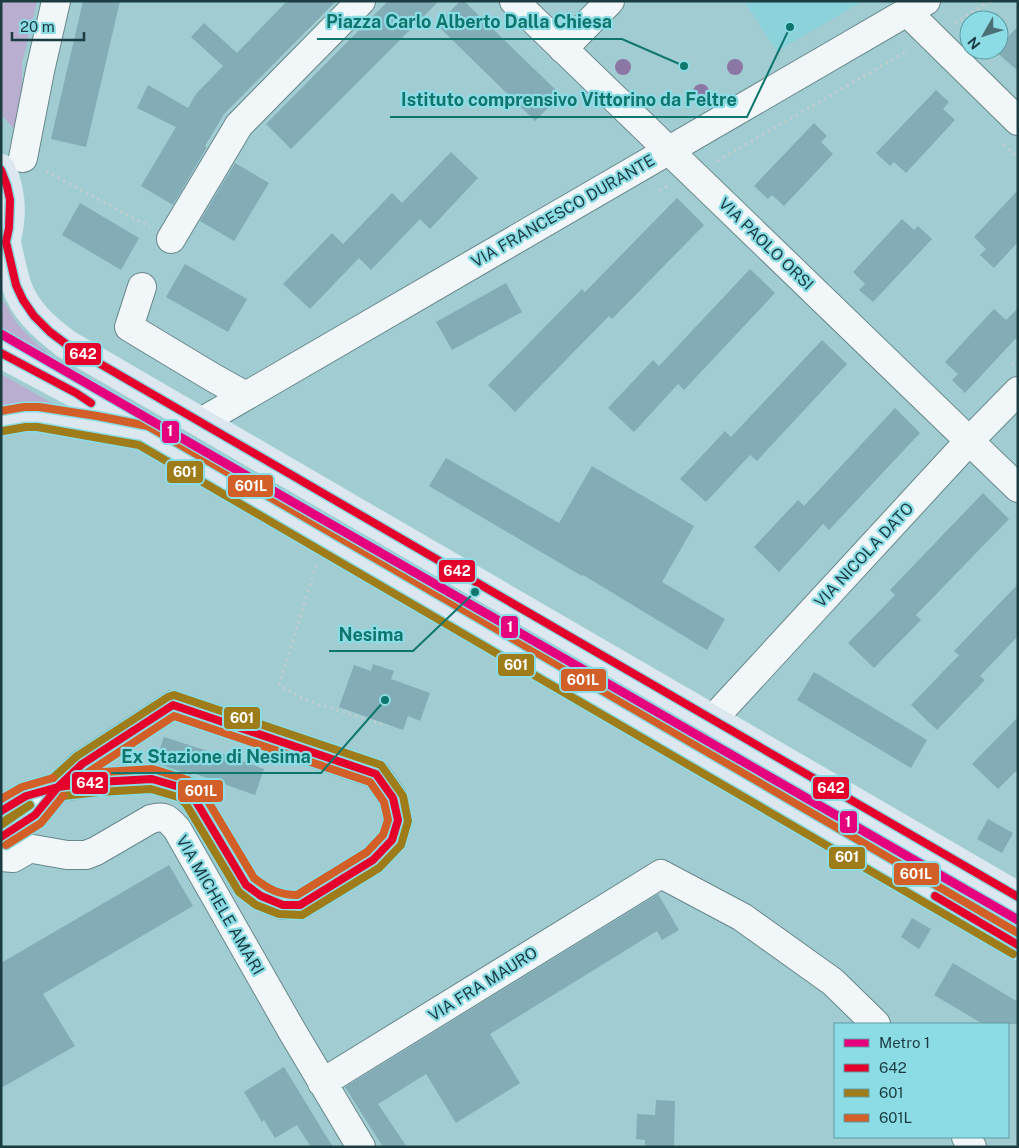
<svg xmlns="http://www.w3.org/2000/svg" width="1019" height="1148" viewBox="0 0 1019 1148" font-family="'Public Sans',sans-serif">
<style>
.built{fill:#8bd2db}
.green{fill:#b9add0}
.building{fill:#83acb6}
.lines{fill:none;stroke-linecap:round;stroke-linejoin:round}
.minor-casing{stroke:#68888c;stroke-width:30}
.major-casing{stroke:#d4e8eb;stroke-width:30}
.path{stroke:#bfcdcf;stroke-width:3;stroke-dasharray:2.5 4;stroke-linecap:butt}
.minor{stroke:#f1f7f8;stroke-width:28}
.major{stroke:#dde7ef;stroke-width:28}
.bus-1-casing{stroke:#8cdce6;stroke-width:11}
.bus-2-casing{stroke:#8cdce6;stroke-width:11}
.bus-3-casing{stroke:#8cdce6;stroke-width:11}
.bus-1{stroke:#e4002b;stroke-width:8}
.bus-2{stroke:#9f7c1a;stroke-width:8}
.bus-3{stroke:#d25f27;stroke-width:8}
.metro-1-casing{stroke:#8cdce6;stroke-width:12}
.metro-1{stroke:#e5007d;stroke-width:9}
.tree{fill:#8b77a4}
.labels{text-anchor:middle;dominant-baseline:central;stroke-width:4.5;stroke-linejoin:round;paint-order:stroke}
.street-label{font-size:16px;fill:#1b3d41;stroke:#8cdce6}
.leader{fill:none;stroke:#0f766e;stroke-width:2}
.callout-dot{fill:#0f766e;stroke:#8cdce6;stroke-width:2}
.callout-label{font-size:18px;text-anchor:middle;font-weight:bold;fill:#0f766e;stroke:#8cdce6;stroke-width:4.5;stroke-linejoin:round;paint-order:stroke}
.line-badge{stroke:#8cdce6;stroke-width:2}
.badge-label{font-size:14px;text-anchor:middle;font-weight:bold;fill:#fff}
</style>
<rect width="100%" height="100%" fill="#a0ccd2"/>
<path class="built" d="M744,1H863L777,51Z"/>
<path class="green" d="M1,1H37L22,63V134L17,126L13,128L1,114Z
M1,299C7,304 11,315 16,322C26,335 38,345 50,355L1018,917V927L1,336Z
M1,374L55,405L50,407L1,409Z"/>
<path class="building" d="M83,1H120L86,147L51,139Z
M287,1H336L224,114L205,146L207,147L173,205L141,186L176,127L137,108L148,85L188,108L196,94L223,66L191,37L204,23L237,53Z
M388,1H439L291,149L266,124Z
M460,1H464L561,95L535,121L437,25Z
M1018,26V71L995,51L999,50V47Z
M936,90L949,102L943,109L955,120L906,173L894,162L890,166L876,153Z
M814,123L827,136L821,142L833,154L784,206L772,195L768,199L754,186Z
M451,152L478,178L430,229L420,219L371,270L359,258L310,309L283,284L332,233L343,244L392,193L402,203Z
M235,163L269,183L234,241L200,221Z
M1018,190V242L994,268L980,255L986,249L974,237Z
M677,198L704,225L612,319L609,316L515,412L488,385L582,289L585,292Z
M80,203L139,238L121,270L62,235Z
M902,219L914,230L918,226L932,239L873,302L859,290L865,284L853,272Z
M185,264L247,299L228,332L166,297Z
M750,269L775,293L684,390L678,384L634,432L608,408L653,360L659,366Z
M506,283L522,312L452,350L436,322Z
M1018,308V336L965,393L952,380L958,374L945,362L994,309L1006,320Z
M822,340L847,364L757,461L750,455L706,502L680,479L725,431L731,437Z
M895,408L920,433L829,530L823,524L779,572L754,547L798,500L804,506Z
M446,458L559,523L592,466L694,526L662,582L725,619L707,650L583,575L582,576L429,486Z
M983,493L1009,519L916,615L921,620L874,668L848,643L895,595L890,590Z
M1018,584V636L980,676L985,680L937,730L911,705L959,655L954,651Z
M373,664L394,671L391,679L430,693L420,721L408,716L403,730L339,707L354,665L371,671Z
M814,672L927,740L911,768L797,700Z
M1018,717V769L998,789L972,764Z
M164,737L223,756V754L264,769L255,795L187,771V773L155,763Z
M988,819L1013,833L1002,853L977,839Z
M169,865L193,906L43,994L75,1046L1,1088V963Z
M658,894L679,930L662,940L657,931L490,1034L520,1083L456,1123L426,1074L378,1104L407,1147H383L345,1087Z
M912,918L931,929L919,949L901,937Z
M953,963L1018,1002V1024H983L934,995Z
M284,1067L323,1131L333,1147H311L297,1125L275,1138L264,1120L262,1122L244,1092Z
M656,1100L675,1101L674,1147H645V1140L636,1139L637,1114L655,1115Z"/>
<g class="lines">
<g class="minor-casing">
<path id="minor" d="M514,1L1018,488
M907,12L1018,121
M563,49L610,1
M23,158L40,71L56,1
M171,239L239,125L361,1
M142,287L129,327L212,377L246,396
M201,422L926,1
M712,720L970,440L1018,391
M1,811L26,796L58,787L98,782L152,779L183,788L194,798L246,885L261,896L283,905H300L373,860L392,840L398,820L393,798L376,774L173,705L82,764L58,787L35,815L1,837
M1,857L13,858L27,850L33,849L67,855H86L96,851L151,819C165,815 168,819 177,829L292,1031L361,1147
M322,1083L661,874L742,917L833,982L876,1024
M966,1137L972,1147"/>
</g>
<g class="major-casing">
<path id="major" d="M1,169C14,198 12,226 1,255
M6,242C9,256 12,271 16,284C24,310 45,328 66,344L1018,897
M1,353L76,393L143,435L1018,945
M1,421L25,417H38L126,432"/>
</g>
<path class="path" d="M955,23L991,1
M1004,144L1018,158
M717,161L909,50
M46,171L150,227
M659,190L668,186
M1012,365L1018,359
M316,565L279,685L306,700L384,725"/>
<use href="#minor" class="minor"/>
<use href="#major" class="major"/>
<g class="bus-1-casing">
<path id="bus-1" d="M1,170L7,186L10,200L9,228L6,242L16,285L23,300L34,316L50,332L66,344L1018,897
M1,353L76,393L91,403
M173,705L376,774L393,798L398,820L392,840L373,860L300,905H283L261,896L246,885L194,798L183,788L152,779L98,782L58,787L82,764Z
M1,811L26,796L58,787
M1,837L35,815L58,787
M935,896L1018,945"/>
</g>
<g class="bus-2-casing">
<path id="bus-2" d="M3,431L26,427H37L139,445L1013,954
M53,778L77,756L168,697L174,695L381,765L403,796L408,821L401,845L379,868L302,915L279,914L256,905L239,892L186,804L178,797L151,789L99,792L63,796
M1,825L30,805L6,820"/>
</g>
<g class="bus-3-casing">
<path id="bus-3" d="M1,411L24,407H39L97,416L148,426L1018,933
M174,716L370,782L384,802L388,820L383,835L367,852L297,895C279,895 268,889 254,878L203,793L188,780L153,769L87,773Z
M1,799L22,787L53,778
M6,845L41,823L63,796"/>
</g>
<use href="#bus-1" class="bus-1"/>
<use href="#bus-2" class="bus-2"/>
<use href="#bus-3" class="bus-3"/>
<g class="metro-1-casing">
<path id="metro-1" d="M1,334L1018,920"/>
</g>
<use href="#metro-1" class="metro-1"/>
</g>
<g class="tree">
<circle cx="623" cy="67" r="8"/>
<circle cx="735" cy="67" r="8"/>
<circle cx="701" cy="92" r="8"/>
</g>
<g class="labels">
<g class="street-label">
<text transform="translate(563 211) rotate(-30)">VIA FRANCESCO DURANTE</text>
<text transform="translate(766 244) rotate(44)">VIA PAOLO ORSI</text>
<text transform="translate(864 555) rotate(-47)">VIA NICOLA DATO</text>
<text transform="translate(220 905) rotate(60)">VIA MICHELE AMARI</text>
<text transform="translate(483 984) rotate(-32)">VIA FRA MAURO</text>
</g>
</g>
<path class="leader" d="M684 66L622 39H317M790 27L747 117H390M475 592L413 651H329M385 700L321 773H111"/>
<g class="callout-dot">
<circle cx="684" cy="66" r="5"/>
<circle cx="790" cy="27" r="5"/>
<circle cx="475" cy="592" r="5"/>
<circle cx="385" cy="700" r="5"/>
</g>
<g class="callout-label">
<text x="469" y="28">Piazza Carlo Alberto Dalla Chiesa</text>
<text x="569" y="106">Istituto comprensivo Vittorino da Feltre</text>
<text x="371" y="641">Nesima</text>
<text x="216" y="763">Ex Stazione di Nesima</text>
</g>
<g class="line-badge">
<rect x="64" y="342" width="38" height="24" rx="5" fill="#e4002b"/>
<rect x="161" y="420" width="19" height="24" rx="5" fill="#e5007d"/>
<rect x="166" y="460" width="38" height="24" rx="5" fill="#9f7c1a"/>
<rect x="227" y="474" width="47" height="24" rx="5" fill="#d25f27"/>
<rect x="438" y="559" width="38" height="24" rx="5" fill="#e4002b"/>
<rect x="500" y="615" width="19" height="24" rx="5" fill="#e5007d"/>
<rect x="497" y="653" width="38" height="24" rx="5" fill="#9f7c1a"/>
<rect x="560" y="668" width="47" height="24" rx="5" fill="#d25f27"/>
<rect x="223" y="706" width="38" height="24" rx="5" fill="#9f7c1a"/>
<rect x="71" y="771" width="38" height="24" rx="5" fill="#e4002b"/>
<rect x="812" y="776" width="38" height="24" rx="5" fill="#e4002b"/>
<rect x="177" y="779" width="47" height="24" rx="5" fill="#d25f27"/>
<rect x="839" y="810" width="19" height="24" rx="5" fill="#e5007d"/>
<rect x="828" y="846" width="38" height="24" rx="5" fill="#9f7c1a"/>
<rect x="893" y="862" width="47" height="24" rx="5" fill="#d25f27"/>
</g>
<g class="badge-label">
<text x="83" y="359">642</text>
<text x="170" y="436">1</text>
<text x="185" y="477">601</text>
<text x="251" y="491">601L</text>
<text x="457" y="576">642</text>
<text x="510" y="632">1</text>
<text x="516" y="670">601</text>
<text x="583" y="685">601L</text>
<text x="242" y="723">601</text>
<text x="90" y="788">642</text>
<text x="831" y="793">642</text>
<text x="201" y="796">601L</text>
<text x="848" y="827">1</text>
<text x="847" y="862">601</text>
<text x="916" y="879">601L</text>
</g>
<rect width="1019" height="1148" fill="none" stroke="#1b3d41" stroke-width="5"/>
<rect x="834" y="1023" width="175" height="115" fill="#8cdce6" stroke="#5f9ca4"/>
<rect x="844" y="1039" width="25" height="8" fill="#e5007d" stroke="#5f9ca4"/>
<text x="879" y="1048" font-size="15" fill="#1b3d41">Metro 1</text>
<rect x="844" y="1064" width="25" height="8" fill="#e4002b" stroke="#5f9ca4"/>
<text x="879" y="1073" font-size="15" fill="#1b3d41">642</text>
<rect x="844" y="1089" width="25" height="8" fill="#9f7c1a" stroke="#5f9ca4"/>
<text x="879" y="1098" font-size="15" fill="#1b3d41">601</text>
<rect x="844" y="1114" width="25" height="8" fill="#d25f27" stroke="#5f9ca4"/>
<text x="879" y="1123" font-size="15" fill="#1b3d41">601L</text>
<g transform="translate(984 35) rotate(231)"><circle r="24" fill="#8cdce6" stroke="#5f9ca4"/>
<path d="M0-4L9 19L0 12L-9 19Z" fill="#4a6f74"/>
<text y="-8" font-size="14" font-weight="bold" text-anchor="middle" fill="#1b3d41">N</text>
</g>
<path d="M12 32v8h72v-8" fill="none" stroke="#1b3d41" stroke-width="2.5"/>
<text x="20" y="32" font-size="15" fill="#1b3d41" stroke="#8cdce6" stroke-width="4" paint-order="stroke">20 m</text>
</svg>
